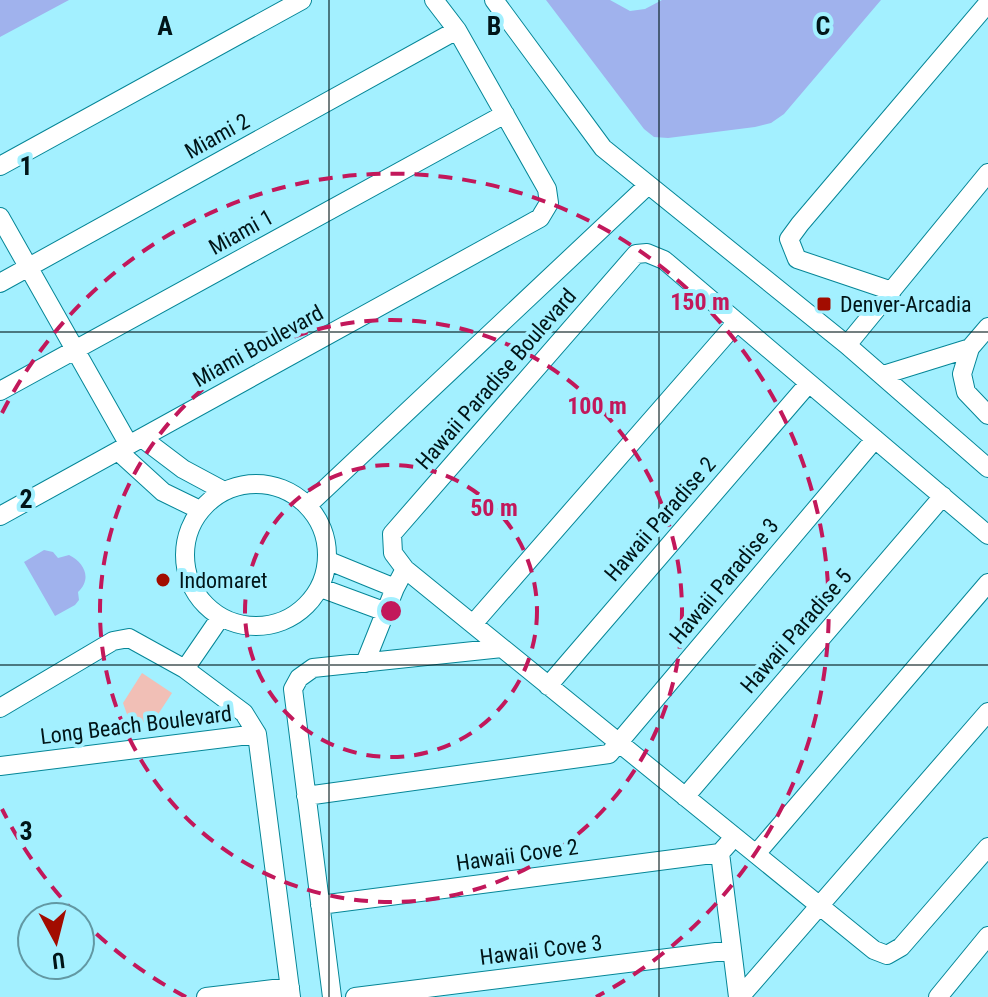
<svg xmlns="http://www.w3.org/2000/svg" width="988" height="997" viewBox="0 0 988 997" font-family="'Roboto Condensed',sans-serif">
<style>
.green{fill:#f1bfb6}
.water{fill:#a0b2ed}
.lines{fill:none;stroke-linecap:round;stroke-linejoin:round}
.minor-casing{stroke:#058697;stroke-width:20}
.minor{stroke:#fff;stroke-width:18}
.grid{fill:none;stroke:#011518;stroke-width:2;stroke-opacity:0.55}
.ring{fill:none;stroke:#c2185b;stroke-width:4;stroke-dasharray:14 10}
.poi-dot{fill:#a20c00;stroke:#a3f0ff;stroke-width:3}
.labels{text-anchor:middle;dominant-baseline:central;stroke-width:8;stroke-linejoin:round;paint-order:stroke}
.street-label{font-size:22px;fill:#011518;stroke:#a3f0ff}
.poi-label{font-size:22px;fill:#011518;stroke:#a3f0ff;text-anchor:start}
.grid-label{font-size:26px;text-anchor:middle;font-weight:bold;fill:#011518;stroke:#a3f0ff;stroke-width:8;stroke-linejoin:round;paint-order:stroke}
.centre{fill:#c2185b;stroke:#a3f0ff;stroke-width:4}
.ring-label{font-size:24px;text-anchor:middle;font-weight:bold;fill:#c2185b;stroke:#a3f0ff;stroke-width:8;stroke-linejoin:round;paint-order:stroke}
</style>
<rect width="100%" height="100%" fill="#a3f0ff"/>
<path class="green" d="M142,673L172,693L153,722L130,723L123,703Z"/>
<path class="water" d="M0,0H69L0,37Z
M546,0H610L630,11L645,9L662,0H881L784,114L771,123L755,127L668,138L654,137L644,129Z
M44,550L53,552L58,558L69,555C85,563 92,579 78,592L79,600L75,605L55,616L24,562Z"/>
<g class="lines">
<g class="minor-casing">
<path id="minor" d="M494,0L603,148L847,345L988,468
M0,166L302,0
M0,217L129,445
M0,283L457,30
M892,291L797,259L789,239L800,224L988,3
M988,327L970,348L962,374L966,392L988,415
M847,345L988,173
M883,375L970,348
M0,391L505,114
M142,438L183,469L224,491
M118,451L163,492L200,510
M185 555a71 71 0 1 1 142 0a71 71 0 1 1-142 0Z
M308,505L647,186
M0,516L540,218L549,203L547,189L457,30L434,0
M988,535L664,260L647,253L636,254L392,534L393,553L405,569L874,950L887,955L901,947L988,847
M329,561L395,588
M321,588L386,612
M473,624L737,322
M365,663L395,588L405,569
M185,669L220,618
M548,686L809,383
M0,708L113,641L129,638L185,669L244,713L257,734L291,997
M0,766L257,734
M306,796L609,754L875,439
M685,797L943,496
M728,844L720,853L738,997
M756,854L988,583
M320,905L720,853
M206,997L290,987
M332,997L293,689L299,678L313,668L502,648
M355,997L732,950
M740,997L988,712
M938,997L988,936"/>
</g>
<use href="#minor" class="minor"/>
</g>
<path class="grid" d="M329,0V997M659,0V997M0,332H988M0,665H988"/>
<g class="ring">
<circle cx="391" cy="611" r="146"/>
<circle cx="391" cy="611" r="291"/>
<path d="M186 997A437 437 0 0 1 82 920M77 915A437 437 0 0 1 2 809M2 413A437 437 0 1 1 596 997"/>
</g>
<g class="poi-dot">
<rect x="816" y="296" width="16" height="16" rx="4"/>
<circle cx="163" cy="580" r="8"/>
</g>
<g class="labels">
<g class="street-label">
<text transform="translate(217 136) rotate(-29)">Miami 2</text>
<text transform="translate(241 232) rotate(-29)">Miami 1</text>
<text transform="translate(258 346) rotate(-29)">Miami Boulevard</text>
<text transform="translate(496 379) rotate(-49)">Hawaii Paradise Boulevard</text>
<text transform="translate(660 519) rotate(-49)">Hawaii Paradise 2</text>
<text transform="translate(724 581) rotate(-50)">Hawaii Paradise 3</text>
<text transform="translate(796 631) rotate(-49)">Hawaii Paradise 5</text>
<text transform="translate(136 725) rotate(-7)">Long Beach Boulevard</text>
<text transform="translate(517 855) rotate(-8)">Hawaii Cove 2</text>
<text transform="translate(541 950) rotate(-7)">Hawaii Cove 3</text>
</g>
<g class="poi-label">
<text x="840" y="304">Denver-Arcadia</text>
<text x="179" y="580">Indomaret</text>
</g>
</g>
<g class="grid-label">
<text x="165" y="35">A</text>
<text x="494" y="35">B</text>
<text x="823" y="35">C</text>
<text x="26" y="175">1</text>
<text x="26" y="508">2</text>
<text x="26" y="840">3</text>
</g>
<circle cx="391" cy="611" r="12" class="centre"/>
<g class="ring-label">
<text x="700" y="310">150 m</text>
<text x="597" y="414">100 m</text>
<text x="494" y="516">50 m</text>
</g>
<g transform="translate(56 941) rotate(173)"><circle r="38" fill="#a3f0ff" stroke="#6298a3" stroke-width="2"/>
<path d="M0-6L14 30L0 20L-14 30Z" fill="#a20c00"/>
<text y="-12" font-size="22" font-weight="bold" text-anchor="middle" fill="#011518">U</text>
</g>
</svg>
